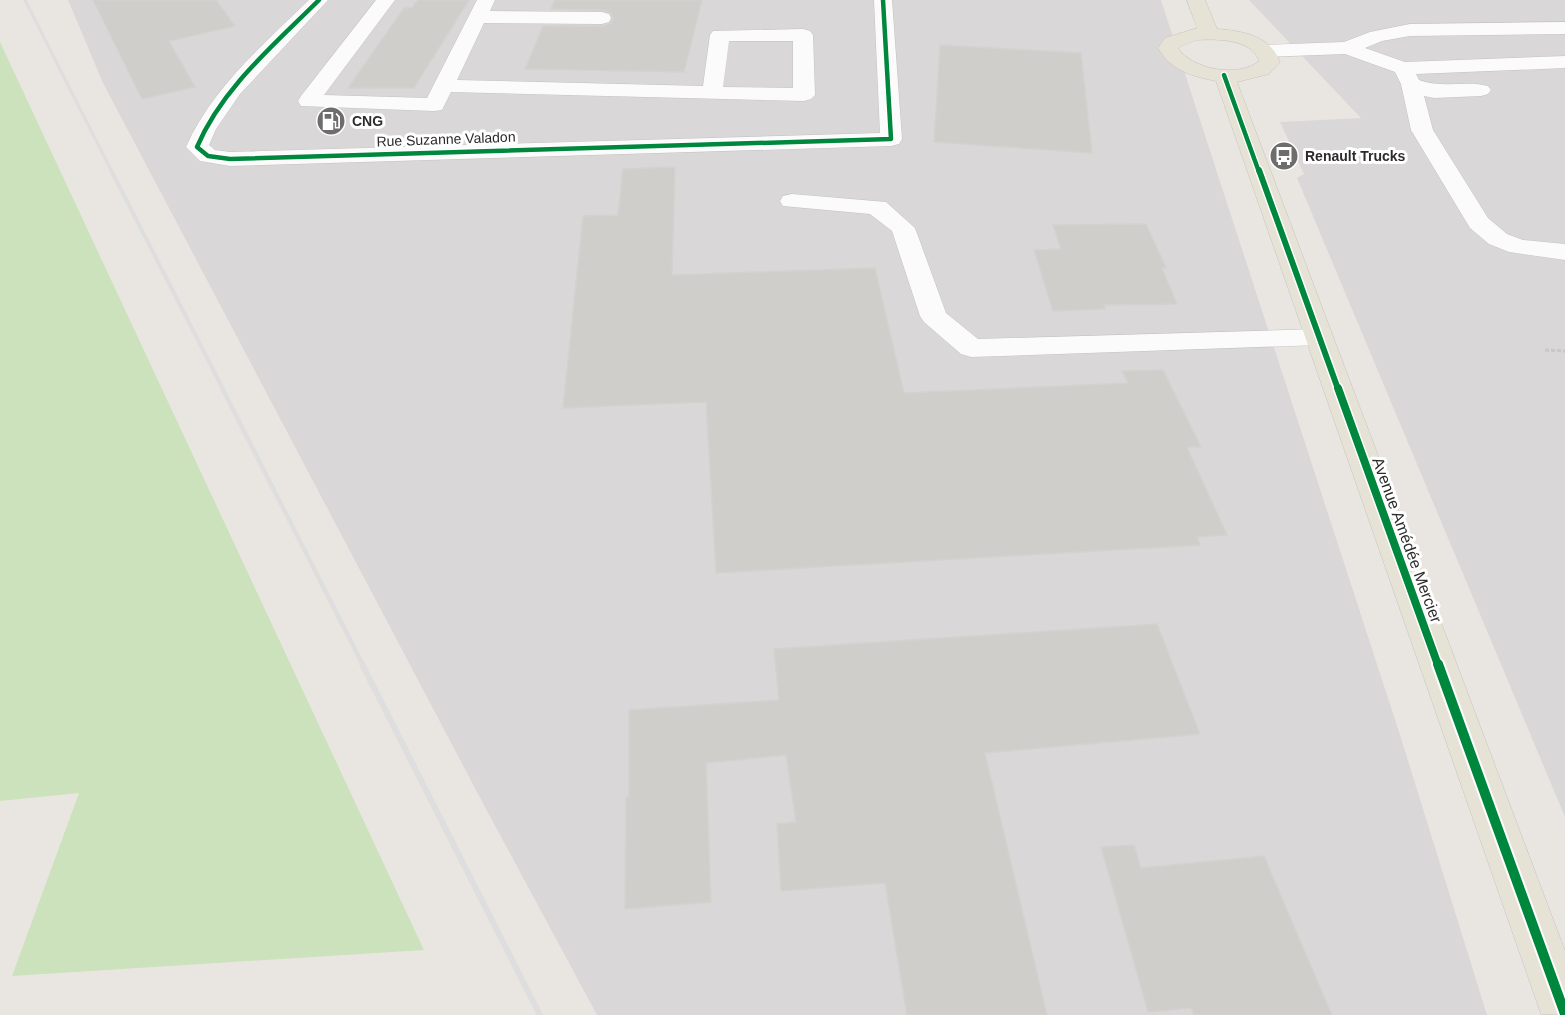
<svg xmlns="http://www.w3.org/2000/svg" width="1565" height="1015" viewBox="0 0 1565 1015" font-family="Arial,sans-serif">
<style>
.industrial{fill:#dad7d9}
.green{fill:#cce2bd}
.building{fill:#d0cecb;stroke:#d4d2ce;stroke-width:1.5}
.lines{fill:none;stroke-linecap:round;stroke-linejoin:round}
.minor-casing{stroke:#c3c2c2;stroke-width:1}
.major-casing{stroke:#c5c4c2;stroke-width:1}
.path{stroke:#c8c8c7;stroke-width:3;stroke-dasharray:4 2;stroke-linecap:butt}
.minor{fill:#fcfbfb;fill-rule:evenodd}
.major{fill:#e6e2d6;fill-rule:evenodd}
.rail-far3{stroke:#dededf;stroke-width:3}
.rail-far2{stroke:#dededf;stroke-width:4}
.rail-far1{stroke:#dededf;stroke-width:4.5}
.rail{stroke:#dededf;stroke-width:6}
.cycleway-far3-casing{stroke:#fff;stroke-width:7}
.cycleway-far2-casing{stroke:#fff;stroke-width:9}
.cycleway-far1-casing{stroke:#fff;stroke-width:11}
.cycleway-casing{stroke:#fff;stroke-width:14}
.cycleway-far3{stroke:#00873e;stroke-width:4.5}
.cycleway-far2{stroke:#00873e;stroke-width:6}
.cycleway-far1{stroke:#00873e;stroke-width:8}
.cycleway{stroke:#00873e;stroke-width:10}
.labels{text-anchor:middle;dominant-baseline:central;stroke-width:6;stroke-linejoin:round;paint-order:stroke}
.far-poi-label{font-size:14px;font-weight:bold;fill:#2c2c2c;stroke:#fff;text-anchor:start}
.far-street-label{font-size:14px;fill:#2c2c2c;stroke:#fff}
.street-label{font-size:16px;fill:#2c2c2c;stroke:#fff}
</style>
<rect width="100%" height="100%" fill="#e9e6e2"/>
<path class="industrial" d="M68,0H1161L1401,738L1487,1015H597L486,809L103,83Z
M1249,0H1565V817L1297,178L1304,174L1280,122L1361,118Z"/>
<path class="green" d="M0,42L424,950L12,976L79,793L0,801Z"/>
<path class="building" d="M93,0H216L235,26L169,41L195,87L142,99Z
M418,0H469L414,88H348L404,8H412Z
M555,0H702L684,72L525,69L543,26H602L610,24L613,19L611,13L603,10L551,9Z
M940,45L1081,53L1092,153L934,142Z
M675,167L672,275L875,268L904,393L1128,383L1122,371L1163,370L1201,447H1187L1227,535L1197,537L1200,545L716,573L706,402L563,408L583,216L618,215L623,169Z
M1146,224L1166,268H1162L1177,304L1104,305L1105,309L1053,311L1034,250L1061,249L1053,225Z
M1157,624L1200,734L985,753L1047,1015H907L885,883L781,891L777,824L796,822L786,755L706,763L711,902L625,909L626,797H629V710L779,700L774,649Z
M1134,845L1141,868L1264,856L1332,1015H1194L1191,1008L1148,1012L1101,847Z"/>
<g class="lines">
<g class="minor-casing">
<path id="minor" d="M309,0H328L240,94L216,129L209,145L215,150L230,152L880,133L874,0H892L902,139L899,144L891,146L230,166L200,161L186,147C212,88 263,45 309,0Z
M376,0H395L324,95L427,98L477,0H495L490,11L602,12L609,14L611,18L609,22L602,24L484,23L457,80L703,86L710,35L713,31L803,29L810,31L813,35L815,95L811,99L804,101L451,92L442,110L434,111L301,106L298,101L301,96ZM729,41H793V88L723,87Z
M1565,22V34L1410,36L1382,41L1365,48L1405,62L1565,56V68L1416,74L1419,80C1445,89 1465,80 1488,86L1491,90L1488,94L1481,96L1434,98L1424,96L1433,130L1488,218L1507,234L1523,240L1565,244V260L1509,252L1489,244L1470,228L1411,130L1401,84L1395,72L1345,54L1266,57L1259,55L1256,51L1259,47L1266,45L1344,42L1370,32L1410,24Z
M792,194L886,202L915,228L946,313L978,339L1319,329L1329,331L1333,337L1329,343L1319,345L971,357L961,354L924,322L920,316L892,231L870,214L783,206L780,201L783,196Z"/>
</g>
<g class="major-casing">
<path id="major" d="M1187,0H1205L1217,29C1242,31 1270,35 1280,62L1269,74L1237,82L1565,951V1015L1541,1014L1216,81C1191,76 1172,71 1158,48L1165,38L1197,28ZM1196,40C1215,39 1252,38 1259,61C1239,78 1192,70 1178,48Z"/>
</g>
<path class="path" d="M1545,350L1565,351"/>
<use href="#minor" class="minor"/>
<use href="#major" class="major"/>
<path class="rail-far3" d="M25,0L112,172"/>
<path class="rail-far2" d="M111,170L223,389"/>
<path class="rail-far1" d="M222,388L363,665"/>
<path class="rail" d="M362,664L540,1015"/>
<g class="cycleway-far3-casing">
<path id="cycleway-far3" d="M319,0C274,45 222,88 197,147L208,156L230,159L891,139L883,0
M1224,75L1259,172"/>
</g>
<g class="cycleway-far2-casing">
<path id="cycleway-far2" d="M1259,170L1338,389"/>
</g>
<g class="cycleway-far1-casing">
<path id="cycleway-far1" d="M1338,388L1438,665"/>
</g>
<g class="cycleway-casing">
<path id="cycleway" d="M1438,664L1565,1014"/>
</g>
<use href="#cycleway-far3" class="cycleway-far3"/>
<use href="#cycleway-far2" class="cycleway-far2"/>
<use href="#cycleway-far1" class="cycleway-far1"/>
<use href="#cycleway" class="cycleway"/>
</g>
<defs>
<g id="fuel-disc" transform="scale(1.5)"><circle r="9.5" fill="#6e6d6c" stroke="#fff"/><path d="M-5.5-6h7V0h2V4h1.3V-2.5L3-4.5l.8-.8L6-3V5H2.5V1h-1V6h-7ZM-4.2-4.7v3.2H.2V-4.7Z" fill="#fff"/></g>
<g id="bus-disc" transform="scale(1.5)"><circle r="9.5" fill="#6e6d6c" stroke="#fff"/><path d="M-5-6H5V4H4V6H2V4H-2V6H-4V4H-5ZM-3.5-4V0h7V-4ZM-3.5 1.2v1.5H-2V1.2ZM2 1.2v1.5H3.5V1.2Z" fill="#fff"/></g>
</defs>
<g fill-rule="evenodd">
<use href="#fuel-disc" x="331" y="121"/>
<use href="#bus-disc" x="1284" y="156"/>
</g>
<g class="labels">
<g class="far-poi-label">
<text x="352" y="121">CNG</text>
<text x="1305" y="156">Renault Trucks</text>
</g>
<g class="far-street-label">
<text transform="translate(446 139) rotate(-2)">Rue Suzanne Valadon</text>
</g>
<g class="street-label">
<text transform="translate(1407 540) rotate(70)">Avenue Amédée Mercier</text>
</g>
</g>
</svg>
